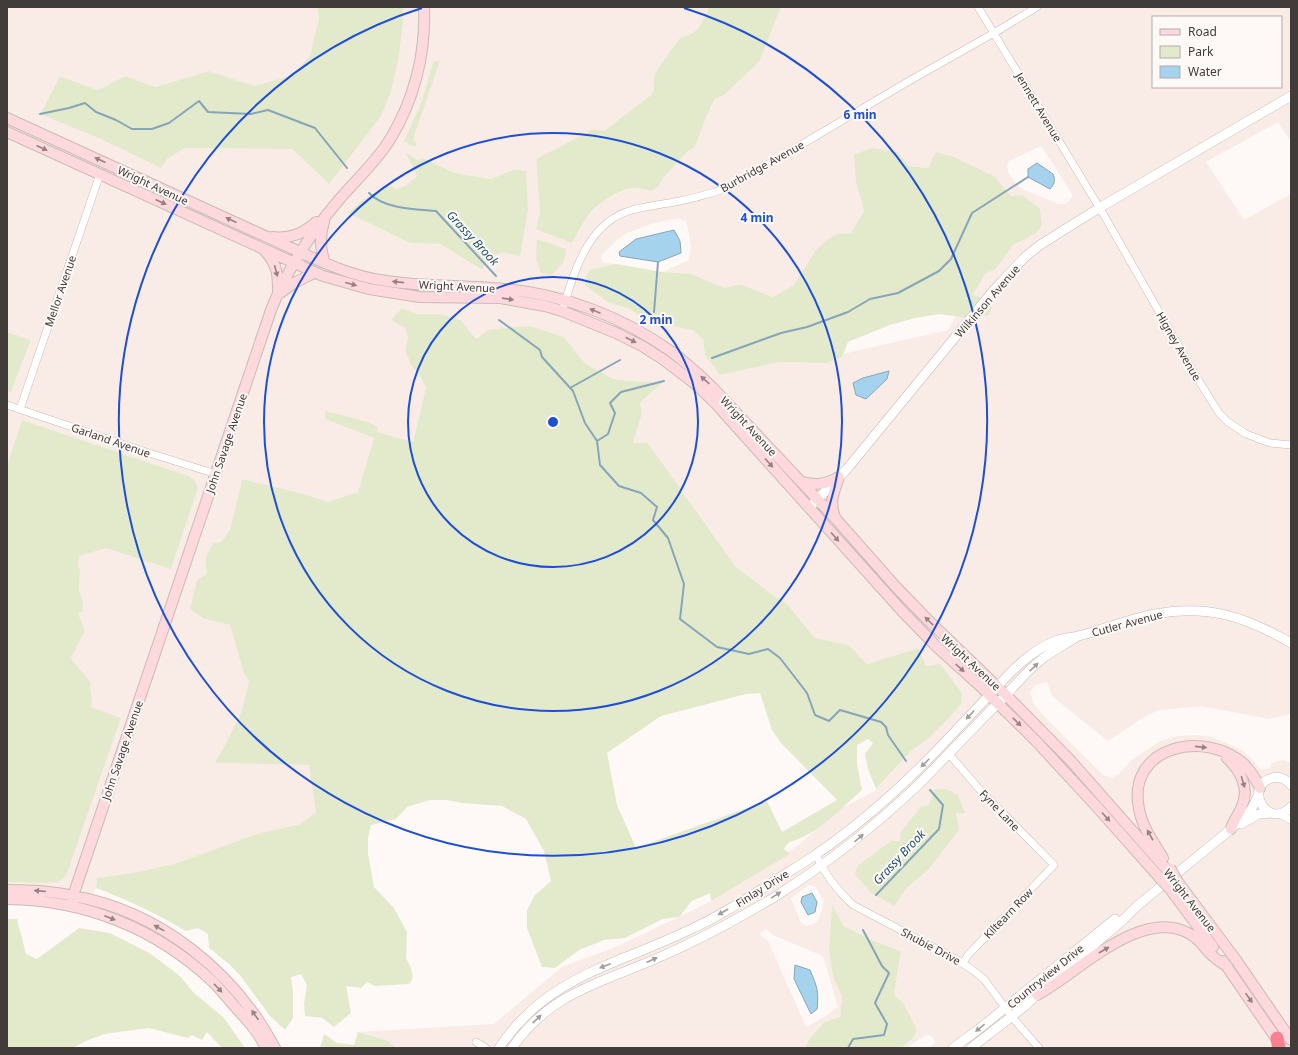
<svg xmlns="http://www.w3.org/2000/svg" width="1298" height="1055" viewBox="0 0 1298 1055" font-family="'Noto Sans',sans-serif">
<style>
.built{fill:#f9ebe5;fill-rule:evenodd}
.green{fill:#e3eacc;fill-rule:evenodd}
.water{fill:#a5d3ee;stroke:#87a5b8}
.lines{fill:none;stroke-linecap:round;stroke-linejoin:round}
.stream{stroke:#87a5b8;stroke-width:2}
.minor-casing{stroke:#c9bbb5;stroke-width:8}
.tertiary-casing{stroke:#c9bbb5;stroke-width:10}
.secondary-casing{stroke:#c9bbb5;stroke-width:12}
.motorway-casing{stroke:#d5d4d3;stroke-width:14}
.minor{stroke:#fff;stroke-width:7}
.tertiary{stroke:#fff;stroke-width:9}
.secondary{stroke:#fdd9dd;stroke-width:10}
.motorway{stroke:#f9808f;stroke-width:13}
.secondary-bridge-casing{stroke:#c9bbb5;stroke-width:12;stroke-linecap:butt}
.secondary-bridge{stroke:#fdd9dd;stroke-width:10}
.oneway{fill:#968283}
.oneway2{fill:#a09d9c}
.ring{fill:none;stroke:#1d4ed8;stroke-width:2}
.labels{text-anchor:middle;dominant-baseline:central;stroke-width:4;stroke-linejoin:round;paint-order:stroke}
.street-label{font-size:11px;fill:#413b39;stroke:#fef8f6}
.water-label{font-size:12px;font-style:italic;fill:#1b536e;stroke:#fef8f6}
.centre{fill:#1d4ed8;stroke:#fef8f6;stroke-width:2}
.ring-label{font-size:12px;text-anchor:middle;font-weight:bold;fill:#1d4ed8;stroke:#fef8f6;stroke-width:4;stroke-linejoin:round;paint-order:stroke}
</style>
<rect width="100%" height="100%" fill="#fef8f6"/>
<path class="built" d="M7,7H317L319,18L310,56L290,76L254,86L209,71L155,87L125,76L98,90L60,76L40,113L101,139L167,159L185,148L292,149L329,184L403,23V7H710L699,27L693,33L680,38L660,65L654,77V89L651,95L604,131L536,159L540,212L536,228L578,234L588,216L602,202L618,193L636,188L651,191L659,186L664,177L687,152L695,147L707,115L716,99L724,95L759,62L781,7H1291V142L1278,122L1206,162L1244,220L1291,194V714L1269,719L1201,706L1159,710L1142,718L1108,741L1052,696L1047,682L1035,685L1030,693L1035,706L1043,715L1103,775L1111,778L1119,774L1132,760L1160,741L1178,736L1195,735L1208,736L1224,742L1243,751L1253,760L1260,769L1270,768L1271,763L1283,760L1291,763V1048H929L935,1043L932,1036L926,1035L906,1048H901L912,1039L904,1004L894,994L901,951L874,941L844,926L832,906L829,952L833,977L842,997L840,1018L825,1023L810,1038L805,1048H395L389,1041L358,1032L494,1024L562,967L616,947L704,905L755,875L800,844L840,809L875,791L911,751L928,739L961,704L926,666L919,648L867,664L849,645L815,638L788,605L770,593L735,566L648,443H633L642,414L640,403L664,381L642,382L613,379L585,363L564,337L476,339L440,314H417L402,308L398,313L405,328L408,338L405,350L411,365L418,373L426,387L413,442L377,432L368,422L325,419L374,438L358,492L328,502L304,494L242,479L230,530L221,542L213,543L205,559L207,574L205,619L230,625L243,671L249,682L241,713L225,745L216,760V763L310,765L316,812L300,824L257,834L177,863L138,872L97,878L96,888L89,902L18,894L7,895V882H55L68,871L121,718L91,707L81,670L71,658L85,631L78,613L80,572L74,551L78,538L171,569L198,488L196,482L189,476L22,420L7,465V391L11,392L31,341L7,332ZM1153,17H1281V87H1153ZM1041,146L1071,192L1072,196L1070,200L1065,204H1058L1022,189L1016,184L1008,172L1007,166L1009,161ZM898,152L909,166L928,168L954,157L994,176L1011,196L1036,233L1013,245L996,269L985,274L972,296L993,303L967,318L956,316L948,330L843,354L842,357L803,363L780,362L720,375L705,356L703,339L692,330L647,321L628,308L609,303L592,269L616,264L606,263L602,262L601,256L617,240L627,233L651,224L678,218L686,221L688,228L691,247L689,260L663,272L691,274L725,288L740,284L773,297L794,285L806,269L838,234L851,233L864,211L856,182ZM407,153L418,160L423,158L455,173L491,179L513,170L520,257L502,252L487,261L481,270L440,244L410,243L348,213L353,208L372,196L371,193L391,186L396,189L405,186L417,176L407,157ZM929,806L965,813H956L927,871L908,887L894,906L858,865L891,841H900ZM809,885L816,887L824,901L820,916L816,923L807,926L801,923L791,898ZM766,929L773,935L823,956L838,1007L826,1016L806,1027L768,941L759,934Z"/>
<path class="green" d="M317,7H403V23L398,61L391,91L381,116L329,184L292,149L185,148L167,159L161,168L101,139L40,114L60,76L98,90L125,76L155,87L209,71L254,86L290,76L310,56L319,18Z
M710,7H781L759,62L724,95L715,99L707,115L695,147L687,152L664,177L659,186L651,191C647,190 641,188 636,188C620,189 597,203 588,216C581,226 579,233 571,243L536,229L540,212L536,159L594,129L604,131L651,95L654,89V77L660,65L680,38L693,33L699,27Z
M440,61L413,139L417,144L415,147L404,141L422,101L433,62Z
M871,148L898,152L909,166L928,168L936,152L954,157L994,176L1011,196L1022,195L1040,209L1042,225L1036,233L1013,245L996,269L985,274L973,295L993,303L989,315L967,318L939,314L915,318L890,325L848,342L842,357L827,363L780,362L720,375L705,356L703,339L692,330L647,321L628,308L609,303L585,285L586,275L592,269L616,264L662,272L691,274L725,288L740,284L773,297L794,285L816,250L827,240L838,234L851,233L864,211L856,182L854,155Z
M405,152L407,155V153L418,160L423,158L455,173L491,179L513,170L526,171L528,210L520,257L502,252L487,261L482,270L440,244L410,243L348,213L364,199L372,196L371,194L391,186L396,189L405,186L417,176Z
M537,239L566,249C566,264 559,267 550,276L541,273L536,259Z
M402,308L417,314H440L460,320L476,339L488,330L529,326L564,337L585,363L613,379L642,382L664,381L640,403L642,414L633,443H648L735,566L770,593L788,605L815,638L849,645L867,664L919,648L926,666L940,664L962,693L961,704L948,719L928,739L911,751L876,789L868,769L865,754L873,743L868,739L857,745V764L862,790C840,809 818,835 789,842L784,849L790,854L711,901L710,893L692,901L679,917L663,919L625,938L604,940L579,950L555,968L542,967L527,928V910L535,895L551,881L544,851L526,819L502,806L462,803L447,800H430L407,807L396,819L371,825L368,838V854L374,887L394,908L407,932L406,958L411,968L413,978L409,984L375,986L367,982L361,988L346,986L351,1013L334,1027L322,1018L305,1016L304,1004L307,985L301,974L291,977L293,992V1018L285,1030L270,1016L240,975L229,964L209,948L208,934L198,928L186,931C157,914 128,900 96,888L97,878L138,872L177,863L257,834L300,824L316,812L309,765L216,763V760L225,745L241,713L249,682L243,671L230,625L205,619L190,609L197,580L207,574L205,559L213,543L221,542L230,530L242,479L304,494L328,502L358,492L374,438L325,419V411L368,422L378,427L377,432L413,442L426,387L418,373L411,365L405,350L408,338L405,328L391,320ZM760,693L772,730L781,743L837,800L782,832L767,801L636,848L617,805L607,753L661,716L746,694Z
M7,332L31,340L11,392L7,391Z
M22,420L189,476L196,482L198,488L171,569L106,548L79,556L78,564L80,572L79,591L83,601L82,612H78V613L85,631L71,658L91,683C88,692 94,695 91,707L121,718L68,871L64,878L56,883L55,882H49L48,883L7,882V465Z
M935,789H946L958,795L965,813H956L959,830L927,871L908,887L894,906L870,892L855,874L858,865L891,841H900L901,831L921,807L929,805Z
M832,905L844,926L874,941L901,951L894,994L904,1004L917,1030L912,1039L901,1048H805L810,1038L825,1022L840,1017L842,997L833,977L829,952Z
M7,919H17L26,954L37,959L79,928L110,933L151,954L180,976L193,992L224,1018L245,1048H222L207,1032L202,1040L192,1035L188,1038L149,1028L104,1034L86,1041L73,1048H7Z
M358,1032L389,1041L395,1048H320L324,1034L337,1043L354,1045Z"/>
<path class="water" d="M1037,163L1053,174C1056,180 1054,185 1050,189L1028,177V169Z
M674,230L680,241L681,253L658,262L620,256L619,252L636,239Z
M889,371L887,379L866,399L856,395L853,383L863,378Z
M812,893L817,902L815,912L808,915L801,902L802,897Z
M795,965L810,970C817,986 819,992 817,1009L811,1014L794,979Z"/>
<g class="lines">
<path class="stream" d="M40,114L69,108L85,103L96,112L116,120L132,129H152L169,123L199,101L208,112L251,114L268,110L315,128L347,168
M369,193C384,209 415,209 436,211L496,276
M654,312L658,262
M499,320L540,350L542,357L573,391L585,423L597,441L600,465L619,486L641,493L657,507L653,520L668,538L684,584L680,619L717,647L749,654L768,649L780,658L807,693L815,715L829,721L840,710L881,722L886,727L888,735L906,761
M712,358L781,333L807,327L848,312L870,299L898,293L939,271L951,259L972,213L1028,177
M570,388L620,360
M597,441L608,434L615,413L610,403L621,392L664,381
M876,895L939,829L943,805L930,790
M848,1048L853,1039L884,1035L887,1024L875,1003L889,973L882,966L863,930"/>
<g class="minor-casing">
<path id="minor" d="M978,7L1105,217L1194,373L1219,413L1228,422L1246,434L1270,443L1291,445
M564,305C576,267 589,222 632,210C648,206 664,204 680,201C698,197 716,193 733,185L909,81L994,33L1037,7
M7,405L146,452L216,474
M20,409L100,174
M949,754L981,791L1054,865L968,955L963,963
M1279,814L1291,820
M816,855C824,873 838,891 853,905L956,959L974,971L984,979L1012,1017L1039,1048
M476,1042L486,1048"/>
</g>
<g class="tertiary-casing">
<path id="tertiary" d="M809,508L847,469L993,291L1025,257L1040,245L1099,208L1291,96
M1291,785C1286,779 1279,776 1272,778C1243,786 1267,831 1291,807
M1241,824L1259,814L1271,813
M499,1048C547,976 617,965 689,930C718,917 745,900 771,883C786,873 801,865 815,855C862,823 905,784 944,743C961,725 979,706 996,688C1013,669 1031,651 1055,641C1062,638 1070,638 1078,636C1087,634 1096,631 1105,628C1122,623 1138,617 1155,614C1208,604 1246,617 1291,643
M512,1048C551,992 601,983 660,957C699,940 736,920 773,898C825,865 873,828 918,785C948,755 977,724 1007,694C1018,682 1029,669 1042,659C1052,651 1064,645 1075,638
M953,1048L979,1029L1115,919
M971,1048L1025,1006L1046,986L1124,919L1137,906L1231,829L1251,810L1258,796"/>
</g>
<g class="secondary-casing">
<path id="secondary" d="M7,118L300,252C328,265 356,277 386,281C425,287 465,285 504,289C563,294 623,317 672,352C686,363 700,375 713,388L836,519L897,588L928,620L1006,695L1070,760L1167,870
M7,132L323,276L369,289L420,297L500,298L545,306L562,311L616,333L642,346L664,360L699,387L716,404L902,611L937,647L978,684L1035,740L1097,807L1159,877
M324,222C319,237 320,249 325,263
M272,237C290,239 303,234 316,222
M265,251C278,266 278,274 278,293
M280,293L294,283L314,273
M802,482C816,486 826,484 839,477
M835,517C829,502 834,492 839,477
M1227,758C1240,770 1250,788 1242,806C1239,814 1233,821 1231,829
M1163,858C1154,843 1142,827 1139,809C1126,745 1206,729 1245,765C1251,772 1256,779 1260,788
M1178,882L1236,960L1291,1040
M1170,889L1213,947
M7,890C29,890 52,891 74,896C160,912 234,971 275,1048
M7,899C85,900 156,928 213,982C222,991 229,1000 237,1009C248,1021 259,1033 266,1048
M73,906V896L271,310C287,270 310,234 338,201C355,181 375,163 389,141C414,101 426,54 424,7
M1223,961L1280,1044
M1037,995C1078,973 1141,906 1190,934C1201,940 1205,950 1214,957C1218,961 1222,963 1227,966"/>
</g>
<g class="motorway-casing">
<path id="motorway" d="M1277,1038L1279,1048"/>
</g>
<use href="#minor" class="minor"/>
<use href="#tertiary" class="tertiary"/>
<use href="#secondary" class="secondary"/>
<use href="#motorway" class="motorway"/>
<g class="secondary-bridge-casing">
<path id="secondary-bridge" d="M1170,868L1178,882
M1159,877L1170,889"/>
</g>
<use href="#secondary-bridge" class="secondary-bridge"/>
</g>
<defs><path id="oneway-solid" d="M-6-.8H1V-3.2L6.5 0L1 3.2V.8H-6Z"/></defs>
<g class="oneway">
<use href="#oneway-solid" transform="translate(42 148) rotate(24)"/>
<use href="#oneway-solid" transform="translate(100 160) rotate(-155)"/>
<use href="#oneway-solid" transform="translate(161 202) rotate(25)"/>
<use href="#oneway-solid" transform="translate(231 220) rotate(-155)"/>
<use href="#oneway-solid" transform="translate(276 271) rotate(76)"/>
<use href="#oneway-solid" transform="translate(398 282) rotate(-174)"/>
<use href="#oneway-solid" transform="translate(351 284) rotate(15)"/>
<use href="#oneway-solid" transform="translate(508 299) rotate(8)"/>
<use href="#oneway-solid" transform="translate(595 311) rotate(-158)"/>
<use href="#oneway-solid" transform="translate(631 340) rotate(27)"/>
<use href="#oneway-solid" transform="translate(705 380) rotate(-138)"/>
<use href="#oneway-solid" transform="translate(769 463) rotate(48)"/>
<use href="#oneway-solid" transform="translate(835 537) rotate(48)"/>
<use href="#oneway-solid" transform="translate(929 621) rotate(-135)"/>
<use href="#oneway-solid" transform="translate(960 668) rotate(42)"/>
<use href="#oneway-solid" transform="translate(1017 722) rotate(45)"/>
<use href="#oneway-solid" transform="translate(1201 747) rotate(6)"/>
<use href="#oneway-solid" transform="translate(1243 782) rotate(74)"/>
<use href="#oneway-solid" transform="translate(1106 817) rotate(48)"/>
<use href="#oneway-solid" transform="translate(1150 835) rotate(-119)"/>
<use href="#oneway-solid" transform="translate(40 891) rotate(-175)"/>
<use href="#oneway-solid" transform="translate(110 918) rotate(21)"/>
<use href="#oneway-solid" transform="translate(159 928) rotate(-151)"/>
<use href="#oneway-solid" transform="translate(1104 950) rotate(-30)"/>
<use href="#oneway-solid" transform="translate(218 988) rotate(46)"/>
<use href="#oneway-solid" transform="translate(1249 998) rotate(55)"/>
<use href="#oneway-solid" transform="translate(255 1015) rotate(-125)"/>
</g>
<g class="oneway2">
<use href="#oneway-solid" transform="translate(1034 667) rotate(-44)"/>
<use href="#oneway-solid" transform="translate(970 715) rotate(133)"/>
<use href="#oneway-solid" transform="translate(925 763) rotate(135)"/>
<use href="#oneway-solid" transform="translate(859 838) rotate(-40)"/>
<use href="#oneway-solid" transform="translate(776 895) rotate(-32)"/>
<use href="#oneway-solid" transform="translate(723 912) rotate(150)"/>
<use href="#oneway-solid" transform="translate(652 960) rotate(-24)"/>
<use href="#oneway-solid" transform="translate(605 966) rotate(159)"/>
<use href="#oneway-solid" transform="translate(537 1019) rotate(-43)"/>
<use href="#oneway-solid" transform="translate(980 1028) rotate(141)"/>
</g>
<g class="ring">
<circle cx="553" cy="422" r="145"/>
<circle cx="553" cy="422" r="289"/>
<path d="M684 8A434 434 0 1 1 422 8"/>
</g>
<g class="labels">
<g class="street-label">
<text transform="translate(1039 107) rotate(59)">Jennett Avenue</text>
<text transform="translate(762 166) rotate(-29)">Burbridge Avenue</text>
<text transform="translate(153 185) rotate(25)">Wright Avenue</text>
<text transform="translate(457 286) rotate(3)">Wright Avenue</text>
<text transform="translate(60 291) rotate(-71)">Mellor Avenue</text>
<text transform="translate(987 301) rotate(-49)">Wilkinson Avenue</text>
<text transform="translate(1179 346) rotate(60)">Higney Avenue</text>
<text transform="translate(749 426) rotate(47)">Wright Avenue</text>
<text transform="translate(111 440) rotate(19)">Garland Avenue</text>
<text transform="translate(226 443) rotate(-71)">John Savage Avenue</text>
<text transform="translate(1127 623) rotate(-15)">Cutler Avenue</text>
<text transform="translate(971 662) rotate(43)">Wright Avenue</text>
<text transform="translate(122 750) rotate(-71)">John Savage Avenue</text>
<text transform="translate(1000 810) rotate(46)">Fyne Lane</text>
<text transform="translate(762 888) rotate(-32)">Finlay Drive</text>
<text transform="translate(1190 900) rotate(52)">Wright Avenue</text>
<text transform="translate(1008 913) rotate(-46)">Kiltearn Row</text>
<text transform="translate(931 946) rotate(28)">Shubie Drive</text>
<text transform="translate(1045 976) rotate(-39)">Countryview Drive</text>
</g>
<g class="water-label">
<text transform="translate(473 238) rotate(47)">Grassy Brook</text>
<text transform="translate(899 857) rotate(-47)">Grassy Brook</text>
</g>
</g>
<circle cx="553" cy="422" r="6" class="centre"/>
<g class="ring-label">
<text x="860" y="119">6 min</text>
<text x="757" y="222">4 min</text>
<text x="656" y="324">2 min</text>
</g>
<rect width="1298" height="1055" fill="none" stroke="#413b39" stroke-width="16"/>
<rect x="1152" y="16" width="130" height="72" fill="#fef8f6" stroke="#b2acaa"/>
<rect x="1160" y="29" width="20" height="6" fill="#fdd9dd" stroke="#b2acaa"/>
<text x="1188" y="36" font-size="12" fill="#413b39">Road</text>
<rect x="1160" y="46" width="20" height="12" fill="#e3eacc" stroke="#b2acaa"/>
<text x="1188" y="56" font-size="12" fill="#413b39">Park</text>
<rect x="1160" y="66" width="20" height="12" fill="#a5d3ee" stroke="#b2acaa"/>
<text x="1188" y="76" font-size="12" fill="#413b39">Water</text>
</svg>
